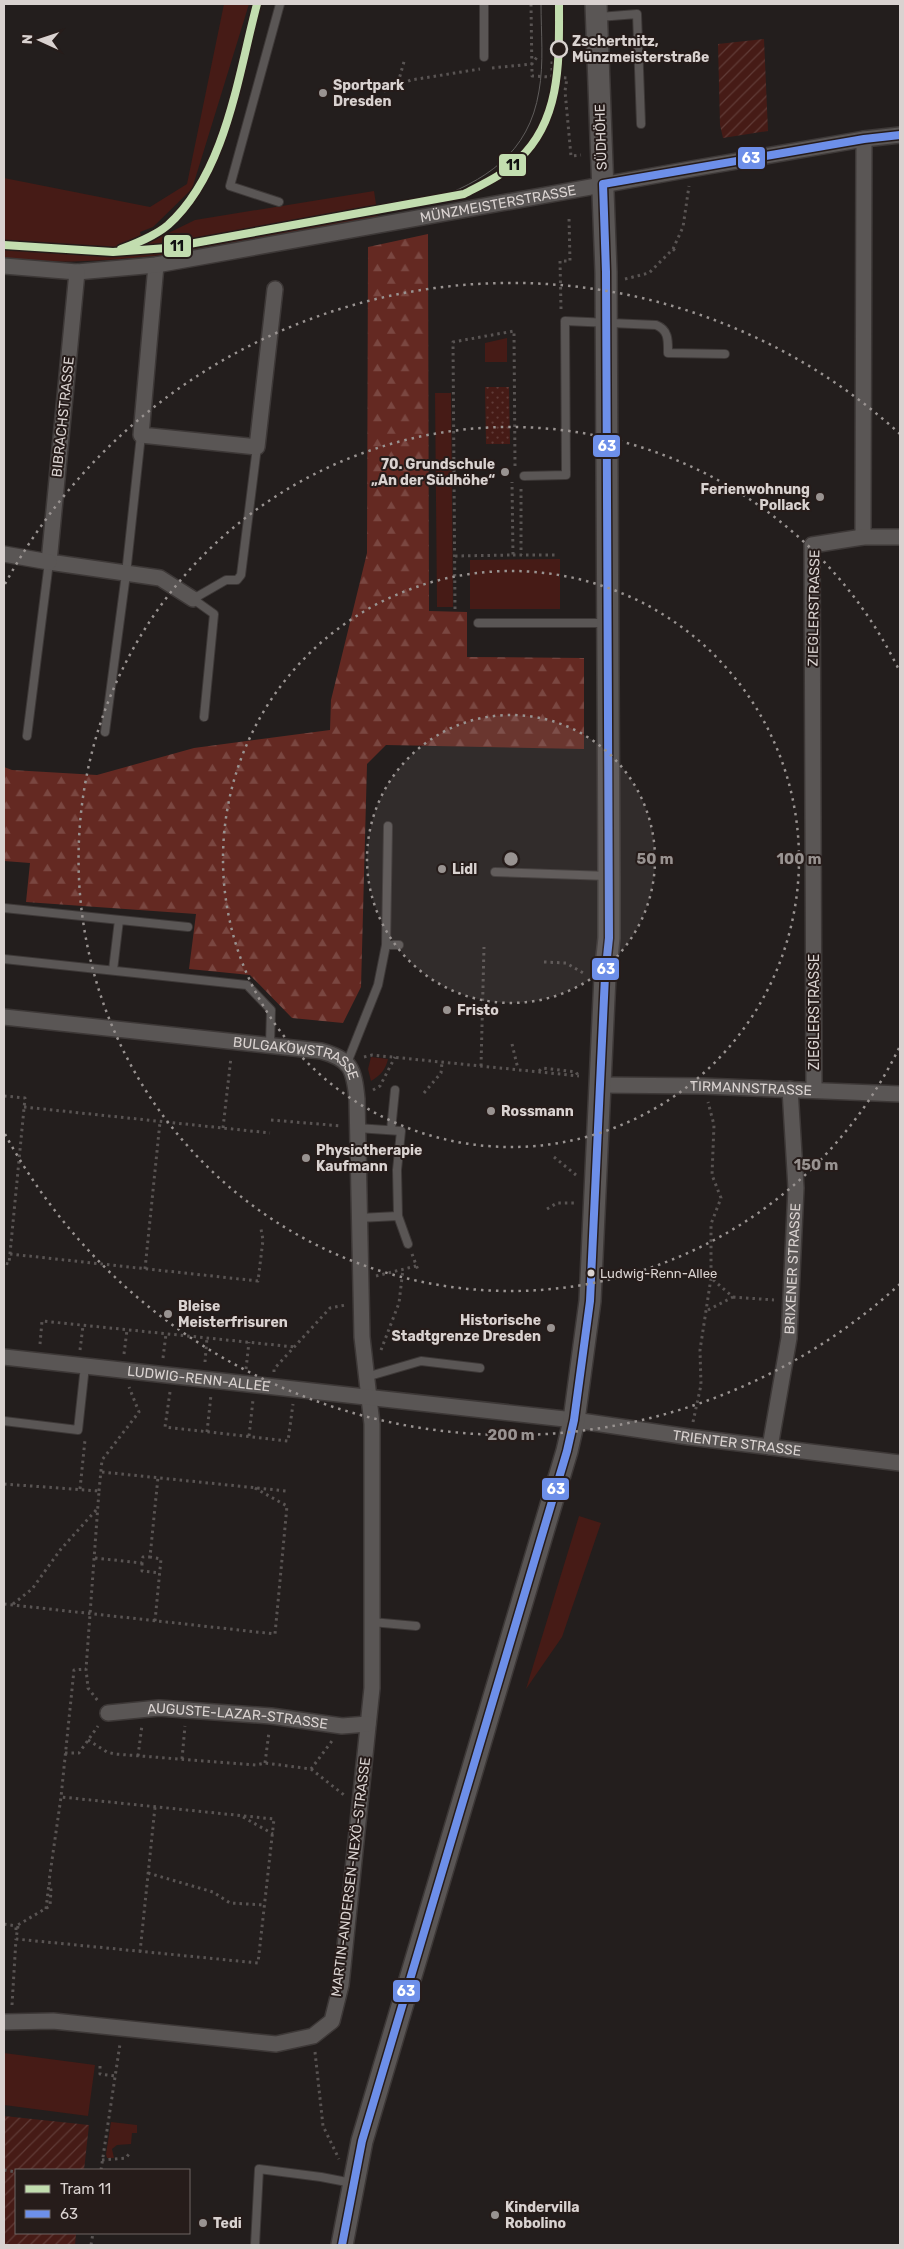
<svg xmlns="http://www.w3.org/2000/svg" width="904" height="2249" viewBox="0 0 904 2249" font-family="Rubik,sans-serif">
<style>
.grass{fill:#461b16}
.forest{fill:url(#forest-firs)}
.park{fill:url(#park-dots)}
.garden{fill:url(#garden-furrows)}
.lines{fill:none;stroke-linecap:round;stroke-linejoin:round}
.lane-casing{stroke:#3d3837;stroke-width:10}
.street-casing{stroke:#3d3837;stroke-width:18}
.secondary-casing{stroke:#3d3837;stroke-width:24}
.path{stroke:#595453;stroke-width:3;stroke-dasharray:2.5 4;stroke-linecap:butt}
.lane{stroke:#5a5655;stroke-width:8}
.street{stroke:#5a5655;stroke-width:15}
.secondary{stroke:#5a5655;stroke-width:21}
.tram{stroke:#5f5c5b;stroke-width:1}
.bus-1-casing{stroke:#261c1a;stroke-width:11}
.bus-1{stroke:#6d8fe9;stroke-width:8}
.tram-1-casing{stroke:#261c1a;stroke-width:11}
.tram-1{stroke:#c2ddaf;stroke-width:8}
.ring{fill:none;stroke:#999391;stroke-width:2.5;stroke-dasharray:2.5 5}
.stop-dot{fill:#261c1a;stroke:#d9d2d0;stroke-width:2.5}
.poi-dot{fill:#999391;stroke:#261c1a;stroke-width:2}
.bus-dot{fill:#d9d2d0;stroke:#261c1a;stroke-width:2}
.labels{text-anchor:middle;dominant-baseline:central;stroke-width:4;stroke-linejoin:round;paint-order:stroke}
.bus-label{font-size:13px;fill:#d9d2d0;stroke:#261c1a;text-anchor:start}
.stop-label{font-size:14px;font-weight:bold;fill:#d9d2d0;stroke:#261c1a;text-anchor:start}
.poi-label{font-size:14px;font-weight:bold;fill:#d9d2d0;stroke:#261c1a;text-anchor:start}
.street-label{font-size:14px;fill:#d9d2d0;stroke:#261c1a}
.centre{fill:#999391;stroke:#261c1a;stroke-width:2.5}
.ring-label{font-size:15px;text-anchor:middle;font-weight:bold;fill:#999391;stroke:#261c1a;stroke-width:4;stroke-linejoin:round;paint-order:stroke}
.line-badge{stroke:#261c1a;stroke-width:2}
.badge-label{font-size:14px;text-anchor:middle;font-weight:bold;fill:#fff}
.pale-badge-label{font-size:14px;text-anchor:middle;font-weight:bold;fill:#111}
</style>
<defs>
<pattern id="forest-firs" width="22" height="20" patternUnits="userSpaceOnUse" patternTransform="scale(1.25)"><rect width="22" height="20" fill="#642922"/><path d="M5 1l3.5 6h-7zM16 11l3.5 6h-7z" fill="#7a4741"/></pattern>
<pattern id="park-dots" width="8" height="8" patternUnits="userSpaceOnUse" patternTransform="scale(1.25)"><rect width="8" height="8" fill="#461b16"/><path d="M2 2h.1M6 6h.1" fill="none" stroke="#603b37" stroke-width="1.8" stroke-linecap="round"/></pattern>
<pattern id="garden-furrows" width="10" height="10" patternUnits="userSpaceOnUse" patternTransform="scale(1.25)"><rect width="10" height="10" fill="#461b16"/><path d="M-1 1l2-2M0 10L10 0M9 11l2-2" fill="none" stroke="#603b37"/></pattern>
</defs>
<rect width="100%" height="100%" fill="#231e1d"/>
<path class="grass" d="M224,4H249L192,189L153,227L140,232L144,245L195,220L374,191L378,217L161,255C108,261 57,264 4,259V178L150,207L187,184Z
M507,338V362H485V343Z
M435,393H451L453,607H437Z
M560,559V609H470V560Z
M371,1057L388,1059C386,1069 380,1076 371,1081L368,1069Z
M579,1516L601,1523L562,1637L526,1689Z
M4,2053L95,2065L88,2116L4,2105Z
M111,2122L137,2125V2133H132L131,2144L117,2145L112,2149L114,2158H107L106,2154Z"/>
<path class="forest" d="M428,234L429,611L467,612V657L584,658V749L386,745L367,764L361,987L343,1023L292,1018L250,975L189,969L196,914L26,902L30,863L4,861V767L12,770L97,775L194,748L330,730L331,700L367,553L368,247Z"/>
<path class="park" d="M485,387H509L510,444H486Z"/>
<path class="garden" d="M764,39L768,131L723,138L720,125L718,44Z
M4,2116L89,2125L84,2170H16V2233H76L75,2245H4Z"/>
<g class="lines">
<g class="lane-casing">
<path id="lane" d="M484,4V57
M599,17L637,14L641,124
M279,202L230,186L280,4
M524,476L566,475L565,321L656,325C669,330 668,341 668,353L725,354
M478,623H606
M204,717L214,614L193,599L226,580H237L241,575L257,447
M105,732L126,574L141,435
M27,736L49,562
M495,872L608,876
M4,908L188,927
M386,945L388,826
M4,959L247,985L271,1010L270,1045
M113,970L119,920
M347,1063L378,985L386,945H399
M357,1128L401,1131L397,1170L398,1216L408,1244
M391,1130L395,1090
M359,1218L398,1216
M366,1377L421,1361L480,1368
M4,1421L78,1430L85,1366
M372,1622L416,1626
M255,2245L259,2169L321,2177L352,2183"/>
</g>
<g class="street-casing">
<g id="street">
<path d="M156,265L141,435L257,447L275,289"/>
<path id="s1" d="M4,266L77,272L156,265L691,169L864,139L900,135"/>
<path d="M77,272L49,562L160,578L193,599"/>
<path d="M863,537L864,139"/>
<path d="M4,554L49,562"/>
<path id="s2" d="M4,1017L321,1051C351,1059 354,1069 357,1099L362,1337L372,1424V1688L341,1985L332,2021L313,2036L276,2044L53,2021L4,2022"/>
<path id="s3" d="M601,1085L703,1086L900,1094"/>
<path d="M814,1089L812,545L863,537H900"/>
<path id="s4" d="M4,1357L574,1420L689,1437L900,1463"/>
<path id="s5" d="M770,1447L789,1338L796,1188L790,1089"/>
<path id="s6" d="M108,1713L159,1708L271,1716L342,1726L368,1724"/>
</g>
</g>
<g class="secondary-casing">
<path id="secondary" d="M342,2245L362,2141L567,1451L574,1420L590,1301L605,976L609,938V876L606,272L596,4"/>
</g>
<path class="path" d="M531,4L532,76L567,78L565,91L571,156L581,155
M492,68L532,64L537,57
M552,77V61L555,57
M398,83L405,58
M384,91L411,80L480,69
M673,249L678,253
M625,279L649,273L673,249L683,227L689,186
M561,309L560,261H570L569,218
M521,489V555
M513,555H558
M455,556L513,555L512,482
M455,609L453,342L514,331L515,466
M544,962L566,963L585,974
M512,1044L518,1069
M364,1057L372,1055L579,1076
M481,1066L484,947
M539,1071L542,1068L576,1072L579,1077
M373,1090L380,1086L395,1057
M424,1093L441,1073L442,1062
M4,1096L25,1098L9,1264L4,1263
M24,1107L270,1133
M271,1120L342,1126
M223,1128L231,1057
M554,1157L576,1175
M547,1209L557,1203H575
M10,1254L258,1281L263,1240L261,1229
M412,1254L418,1270
M145,1269L160,1122
M376,1276L416,1266
M733,1297L774,1300
M708,1310L733,1297L711,1278
M40,1344L42,1321L295,1347
M80,1350L83,1326
M381,1350L399,1303L403,1269
M124,1354L127,1330
M163,1358L166,1334
M205,1362L207,1338
M246,1369L249,1342
M274,1372V1369L330,1308L346,1305
M170,1392L165,1427L288,1441L293,1404
M693,1422L701,1385L700,1350L711,1278V1224L721,1198L712,1175L714,1125L708,1102
M207,1432L211,1395
M249,1436L253,1400
M102,1472L286,1491
M4,1484L99,1491L86,1669L88,1688L98,1701
M80,1489L85,1440
M99,1491L102,1460L139,1412L129,1387
M95,1558L142,1563L143,1557H150
M142,1563V1571L160,1573
M4,1604L275,1634L287,1506L253,1487
M13,1604L32,1589L61,1549L97,1509
M155,1621L161,1559L150,1557L158,1477
M88,1740L107,1752L115,1754L256,1765L265,1763L311,1769L332,1741
M65,1753H79L98,1726
M138,1756L142,1725
M182,1759L185,1726
M265,1763L269,1732
M311,1769L344,1795
M243,1817L273,1834
M148,1873L213,1892L230,1903L265,1905
M46,1909L49,1883
M4,1924L16,1926
M18,1926L16,1939L258,1963L274,1819L61,1797
M16,1930V1926L50,1906L51,1890L49,1881L61,1797L74,1670L86,1669
M140,1952L155,1807
M12,2005L16,1939
M315,2052L323,2126L339,2159
M100,2066V2074L115,2076
M102,2160L126,2158L129,2154
M4,2170L16,2172
M101,2170L120,2044
M91,2245L93,2233"/>
<use href="#lane" class="lane"/>
<use href="#street" class="street"/>
<use href="#secondary" class="secondary"/>
<path class="tram" d="M430,201C485,181 529,154 539,91C544,63 541,33 541,4"/>
<g class="bus-1-casing">
<path id="bus-1" d="M603,184L864,139L900,135
M342,2245L362,2141L567,1451L574,1420L590,1301L605,976L609,938L606,272L603,184"/>
</g>
<use href="#bus-1" class="bus-1"/>
<g class="tram-1-casing">
<path id="tram-1" d="M4,245L113,252L167,248L464,194C483,184 504,175 519,159C562,119 559,58 559,4
M121,249C137,243 155,236 168,225C226,173 238,75 257,4"/>
</g>
<use href="#tram-1" class="tram-1"/>
</g>
<circle cx="511" cy="859" r="144" fill="#999391" fill-opacity=".12"/>
<g class="ring">
<circle cx="511" cy="859" r="144"/>
<circle cx="511" cy="859" r="288"/>
<path d="M899 1048A432 432 0 1 1 899 670"/>
<path d="M900 1284A576 576 0 0 1 5 1134M5 584A576 576 0 0 1 900 434"/>
</g>
<circle class="stop-dot" cx="559" cy="49" r="8"/>
<g class="poi-dot">
<circle cx="323" cy="93" r="5"/>
<circle cx="505" cy="472" r="5"/>
<circle cx="820" cy="497" r="5"/>
<circle cx="442" cy="869" r="5"/>
<circle cx="447" cy="1010" r="5"/>
<circle cx="491" cy="1111" r="5"/>
<circle cx="306" cy="1158" r="5"/>
<circle cx="168" cy="1314" r="5"/>
<circle cx="551" cy="1328" r="5"/>
<circle cx="495" cy="2215" r="5"/>
<circle cx="203" cy="2223" r="5"/>
</g>
<circle class="bus-dot" cx="591" cy="1273" r="4.5"/>
<g class="labels">
<g class="bus-label">
<text x="600" y="1273">Ludwig-Renn-Allee</text>
</g>
<g class="stop-label">
<text x="572" y="41">Zschertnitz,<tspan x="572" dy="16">Münzmeisterstraße</tspan></text>
</g>
<g class="poi-label">
<text x="333" y="85">Sportpark<tspan x="333" dy="16">Dresden</tspan></text>
<text x="495" y="464" text-anchor="end">70. Grundschule<tspan x="495" dy="16">„An der Südhöhe“</tspan></text>
<text x="810" y="489" text-anchor="end">Ferienwohnung<tspan x="810" dy="16">Pollack</tspan></text>
<text x="452" y="869">Lidl</text>
<text x="457" y="1010">Fristo</text>
<text x="501" y="1111">Rossmann</text>
<text x="316" y="1150">Physiotherapie<tspan x="316" dy="16">Kaufmann</tspan></text>
<text x="178" y="1306">Bleise<tspan x="178" dy="16">Meisterfrisuren</tspan></text>
<text x="541" y="1320" text-anchor="end">Historische<tspan x="541" dy="16">Stadtgrenze Dresden</tspan></text>
<text x="505" y="2207">Kindervilla<tspan x="505" dy="16">Robolino</tspan></text>
<text x="213" y="2223">Tedi</text>
</g>
<g class="street-label">
<text transform="translate(601 137) rotate(-92)">SÜDHÖHE</text>
<text stroke="none"><textPath href="#s1" startOffset="500">MÜNZMEISTERSTRASSE</textPath></text>
<text transform="translate(63 417) rotate(-84)">BIBRACHSTRASSE</text>
<text transform="translate(814 608) rotate(-89)">ZIEGLERSTRASSE</text>
<text transform="translate(814 1012) rotate(-90)">ZIEGLERSTRASSE</text>
<text stroke="none"><textPath href="#s2" startOffset="298">BULGAKOWSTRASSE</textPath></text>
<text stroke="none"><textPath href="#s3" startOffset="150">TIRMANNSTRASSE</textPath></text>
<text stroke="none"><textPath href="#s5" startOffset="180">BRIXENER STRASSE</textPath></text>
<text stroke="none"><textPath href="#s4" startOffset="196">LUDWIG-RENN-ALLEE</textPath></text>
<text stroke="none"><textPath href="#s4" startOffset="738">TRIENTER STRASSE</textPath></text>
<text stroke="none"><textPath href="#s6" startOffset="130">AUGUSTE-LAZAR-STRASSE</textPath></text>
<text transform="translate(351 1877) rotate(-83)">MARTIN-ANDERSEN-NEXÖ-STRASSE</text>
</g>
</g>
<circle cx="511" cy="859" r="8" class="centre"/>
<g class="ring-label">
<text x="655" y="864">50 m</text>
<text x="799" y="864">100 m</text>
<text x="816" y="1170">150 m</text>
<text x="511" y="1440">200 m</text>
</g>
<g class="line-badge">
<rect x="737" y="146" width="29" height="24" rx="5" fill="#6d8fe9"/>
<rect x="498" y="153" width="29" height="24" rx="5" fill="#c2ddaf"/>
<rect x="163" y="234" width="29" height="24" rx="5" fill="#c2ddaf"/>
<rect x="592" y="434" width="29" height="24" rx="5" fill="#6d8fe9"/>
<rect x="591" y="957" width="29" height="24" rx="5" fill="#6d8fe9"/>
<rect x="541" y="1477" width="29" height="24" rx="5" fill="#6d8fe9"/>
<rect x="392" y="1979" width="29" height="24" rx="5" fill="#6d8fe9"/>
</g>
<g class="badge-label">
<text x="751" y="163">63</text>
<text x="607" y="451">63</text>
<text x="606" y="974">63</text>
<text x="556" y="1494">63</text>
<text x="406" y="1996">63</text>
</g>
<g class="pale-badge-label">
<text x="513" y="170">11</text>
<text x="177" y="251">11</text>
</g>
<rect width="904" height="2249" fill="none" stroke="#d9d2d0" stroke-width="10"/>
<rect x="15" y="2169" width="175" height="65" fill="#261c1a" stroke="#6e6563"/>
<rect x="25" y="2185" width="25" height="8" fill="#c2ddaf" stroke="#6e6563"/>
<text x="60" y="2194" font-size="15" fill="#d9d2d0">Tram 11</text>
<rect x="25" y="2210" width="25" height="8" fill="#6d8fe9" stroke="#6e6563"/>
<text x="60" y="2219" font-size="15" fill="#d9d2d0">63</text>
<g transform="translate(40 40) rotate(273)" stroke="#261c1a" stroke-width="4" paint-order="stroke">
<path d="M0-4L9 19L0 12L-9 19Z" fill="#d9d2d0"/>
<text y="-8" font-size="14" font-weight="bold" text-anchor="middle" fill="#d9d2d0">N</text>
</g>
</svg>
